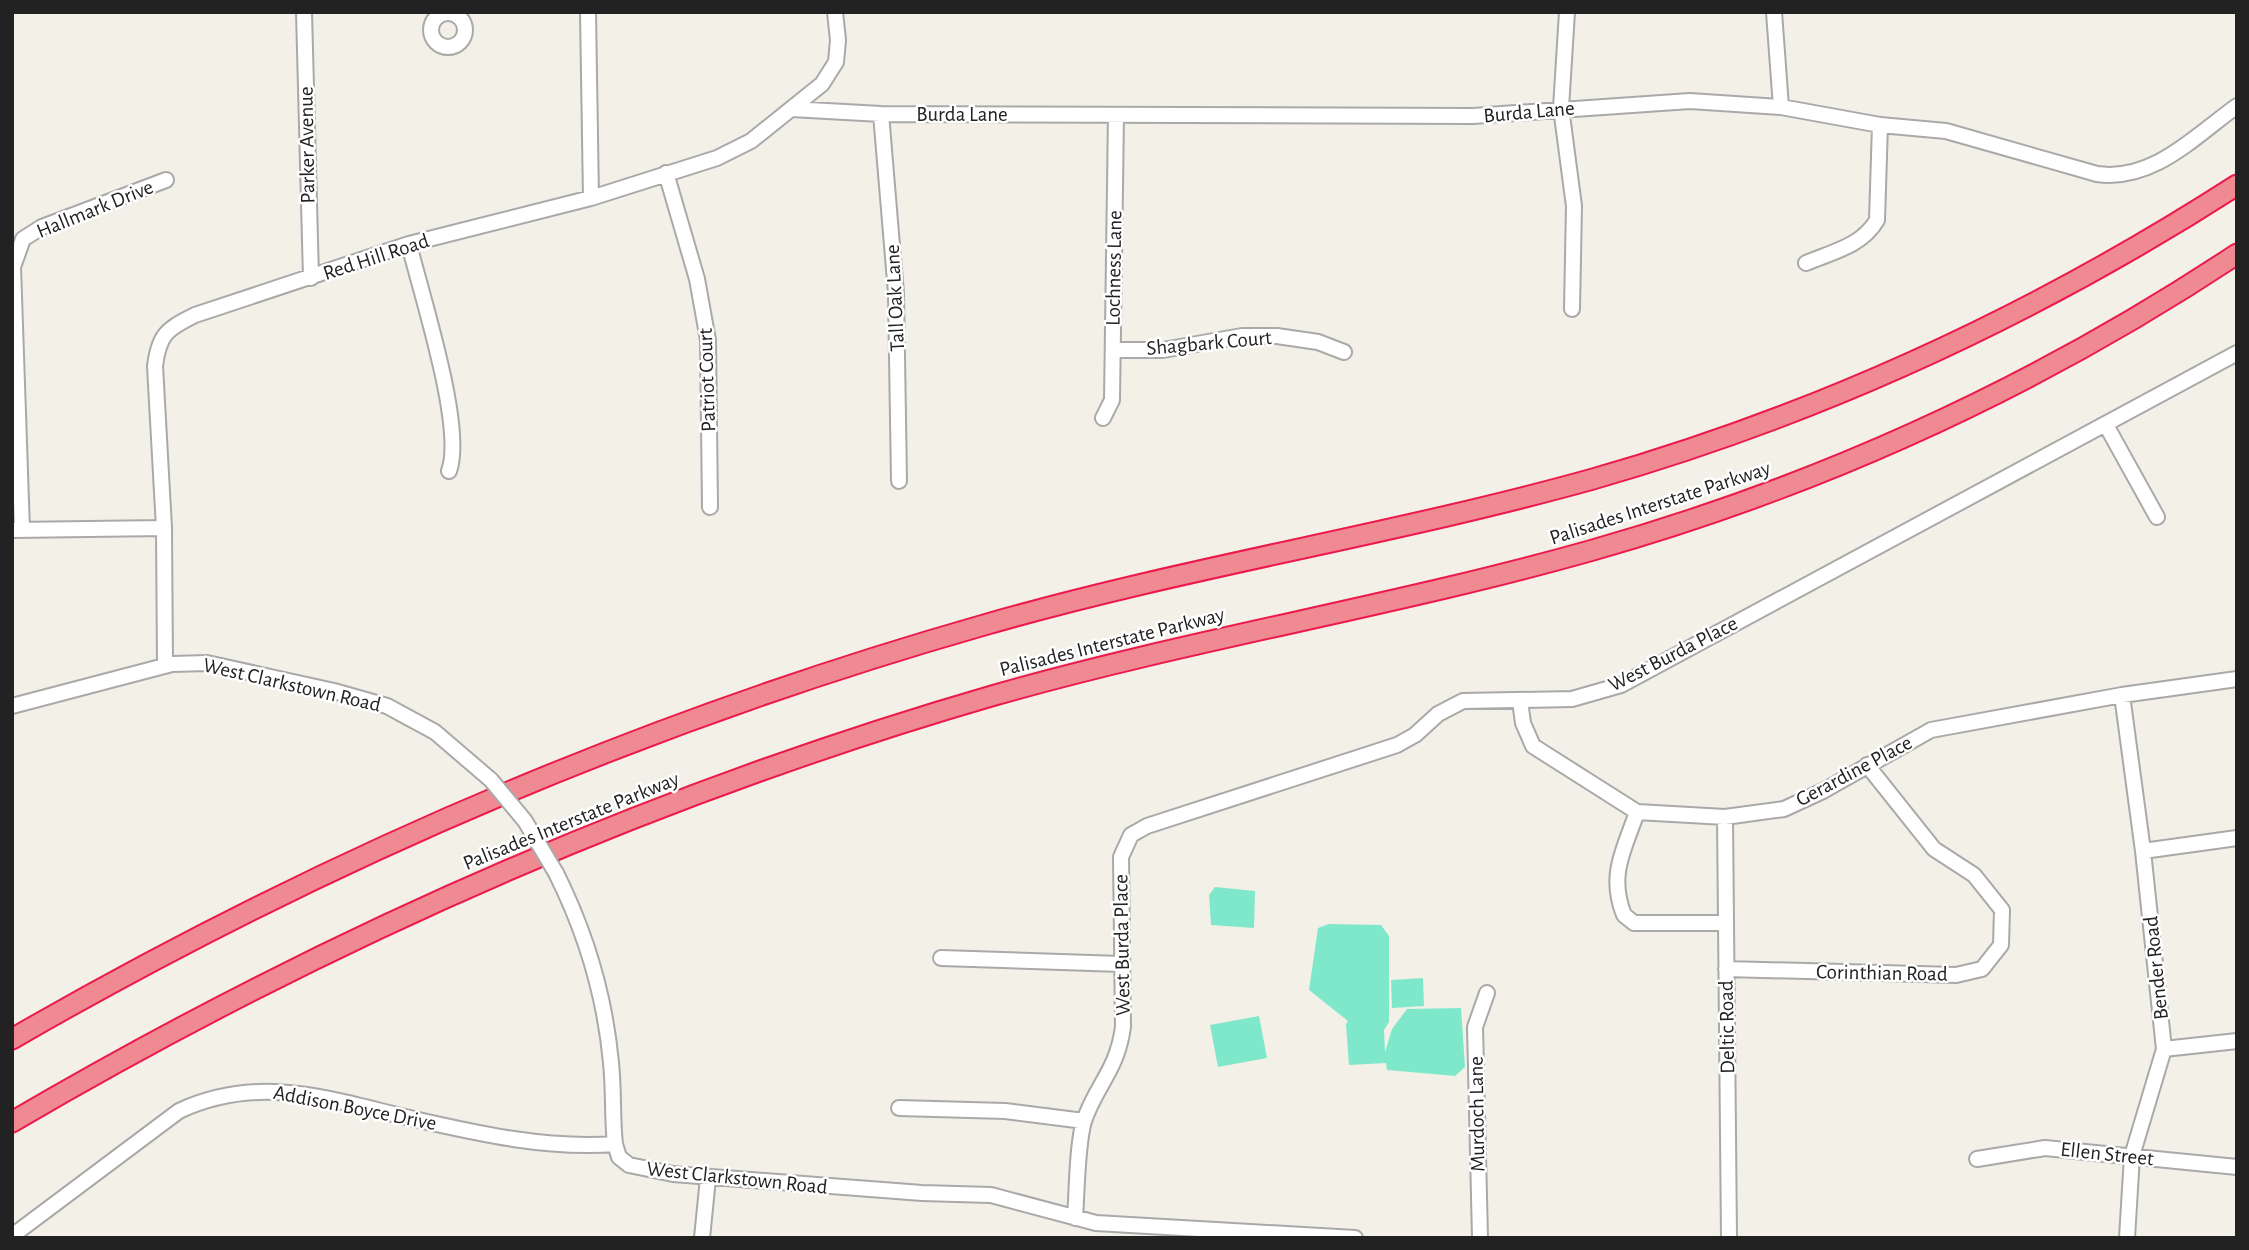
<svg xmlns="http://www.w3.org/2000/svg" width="2249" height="1250" viewBox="0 0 2249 1250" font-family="'Alegreya Sans',sans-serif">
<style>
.pitch{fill:#80e8ca}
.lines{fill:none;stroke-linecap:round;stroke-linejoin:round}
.minor-casing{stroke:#a9a9a9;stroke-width:18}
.highway-casing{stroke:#ec1a4c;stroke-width:23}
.minor{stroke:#fff;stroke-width:14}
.highway{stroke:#ef8a92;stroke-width:19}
.minor-bridge-casing{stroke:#a9a9a9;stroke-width:18;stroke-linecap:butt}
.minor-bridge{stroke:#fff;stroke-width:14}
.labels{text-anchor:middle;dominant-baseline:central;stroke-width:5;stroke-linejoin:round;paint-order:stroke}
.street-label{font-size:21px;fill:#222;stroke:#fff}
</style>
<rect width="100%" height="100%" fill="#f3f0e8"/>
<path class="pitch" d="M1215,887L1255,891L1254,928L1211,925L1209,895Z
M1329,924L1381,925L1389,936V1022L1384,1030L1385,1052L1392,1029L1407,1009L1461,1008L1465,1067L1455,1076L1387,1070L1386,1063L1349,1065L1346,1024L1348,1021L1309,990L1318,928Z
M1423,978L1424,1006L1392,1008L1391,980Z
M1259,1016L1267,1058L1218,1067L1210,1025Z"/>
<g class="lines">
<g class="minor-casing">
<path id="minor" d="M304,12L311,278
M588,12L591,198
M1567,12L1561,108L1574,206L1572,309
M1774,12L1781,107
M431 30a17 17 0 1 1 34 0a17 17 0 1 1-34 0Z
M791,109L881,114L1473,116L1690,101L1781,107L1880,125L1946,131L2097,174C2153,182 2195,136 2237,106
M881,114L896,293L899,481
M666,173L697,279L708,340L710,507
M409,244C421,294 465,428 449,471
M1806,263C1832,252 1862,246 1877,220L1880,125
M1113,350H1163L1242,336H1277L1318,342L1344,352
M1103,418L1112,400L1116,115
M2106,425L2157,517
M12,530L164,528
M22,530L13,267L23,239L42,227L166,180
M165,665L164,528L155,366C159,334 167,329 195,315L409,244L591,198L717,158L751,141L822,84L836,62L838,40L835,12
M2122,695L2143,851L2164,1049L2132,1156L2127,1238
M1520,701L1523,723L1533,746L1637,812L1725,817L1784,809L1823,791L1931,730L2122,695L2237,679
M12,706L172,664L207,663L334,691L387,706L435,732L491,780
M1637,812C1624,850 1608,875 1624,915L1634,923H1726
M1725,817L1729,1238
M2143,851L2237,838
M556,873C586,933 605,997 611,1063C614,1090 612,1117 615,1144L619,1157L629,1165L673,1174L922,1193L991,1195L1096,1223L1355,1238
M941,958L1121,964
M1726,969L1956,975L1982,969L2001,945L2002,910L1974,875L1934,849L1867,765
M2164,1049L2237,1041
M899,1108L1005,1111L1084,1121
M1977,1159L2045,1148L2237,1167
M1075,1218C1077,1191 1077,1145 1084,1121C1096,1085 1117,1071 1123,1027L1121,857L1131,835L1147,826L1397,745L1415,735L1438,714L1463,701L1572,699L1621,685L2237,353
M12,1236L179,1111C261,1073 331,1100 414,1119C480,1134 546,1149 615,1144
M702,1238L708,1178
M1480,1238L1475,1027L1487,993"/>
</g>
<g class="highway-casing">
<path id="highway" d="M12,1039C318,862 644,722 984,625C1185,567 1392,535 1593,479C1820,414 2038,313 2237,185
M12,1122C321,941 650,795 995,695C1192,639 1395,606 1593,550C1822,485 2038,386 2237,254"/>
</g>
<use href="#minor" class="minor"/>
<use href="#highway" class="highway"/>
<g class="minor-bridge-casing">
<path id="minor-bridge" d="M491,780L525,821L556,873"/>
</g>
<use href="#minor-bridge" class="minor-bridge"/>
</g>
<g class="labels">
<g class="street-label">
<text transform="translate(1529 112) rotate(-5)">Burda Lane</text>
<text x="962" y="114">Burda Lane</text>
<text transform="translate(307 145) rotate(-91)">Parker Avenue</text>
<text transform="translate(95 209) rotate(-22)">Hallmark Drive</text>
<text transform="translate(376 257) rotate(-18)">Red Hill Road</text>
<text transform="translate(1114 268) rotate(-89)">Lochness Lane</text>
<text transform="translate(895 298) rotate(-93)">Tall Oak Lane</text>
<text transform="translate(1209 343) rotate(-5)">Shagbark Court</text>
<text transform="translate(707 380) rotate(-92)">Patriot Court</text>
<text transform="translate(1660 503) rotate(-18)">Palisades Interstate Parkway</text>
<text transform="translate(1112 642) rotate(-14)">Palisades Interstate Parkway</text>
<text transform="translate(1673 654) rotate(-27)">West Burda Place</text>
<text transform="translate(292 685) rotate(13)">West Clarkstown Road</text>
<text transform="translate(1854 771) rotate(-28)">Gerardine Place</text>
<text transform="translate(571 821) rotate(-22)">Palisades Interstate Parkway</text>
<text transform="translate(1122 945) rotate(-91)">West Burda Place</text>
<text transform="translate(2156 968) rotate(-96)">Bender Road</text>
<text transform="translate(1882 973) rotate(1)">Corinthian Road</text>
<text transform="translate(1727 1027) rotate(-91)">Deltic Road</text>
<text transform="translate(355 1108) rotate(11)">Addison Boyce Drive</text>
<text transform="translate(1477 1114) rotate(-91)">Murdoch Lane</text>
<text transform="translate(2107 1154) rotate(6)">Ellen Street</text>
<text transform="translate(737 1178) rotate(6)">West Clarkstown Road</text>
</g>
</g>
<rect width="2249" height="1250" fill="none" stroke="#222222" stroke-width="28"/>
</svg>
